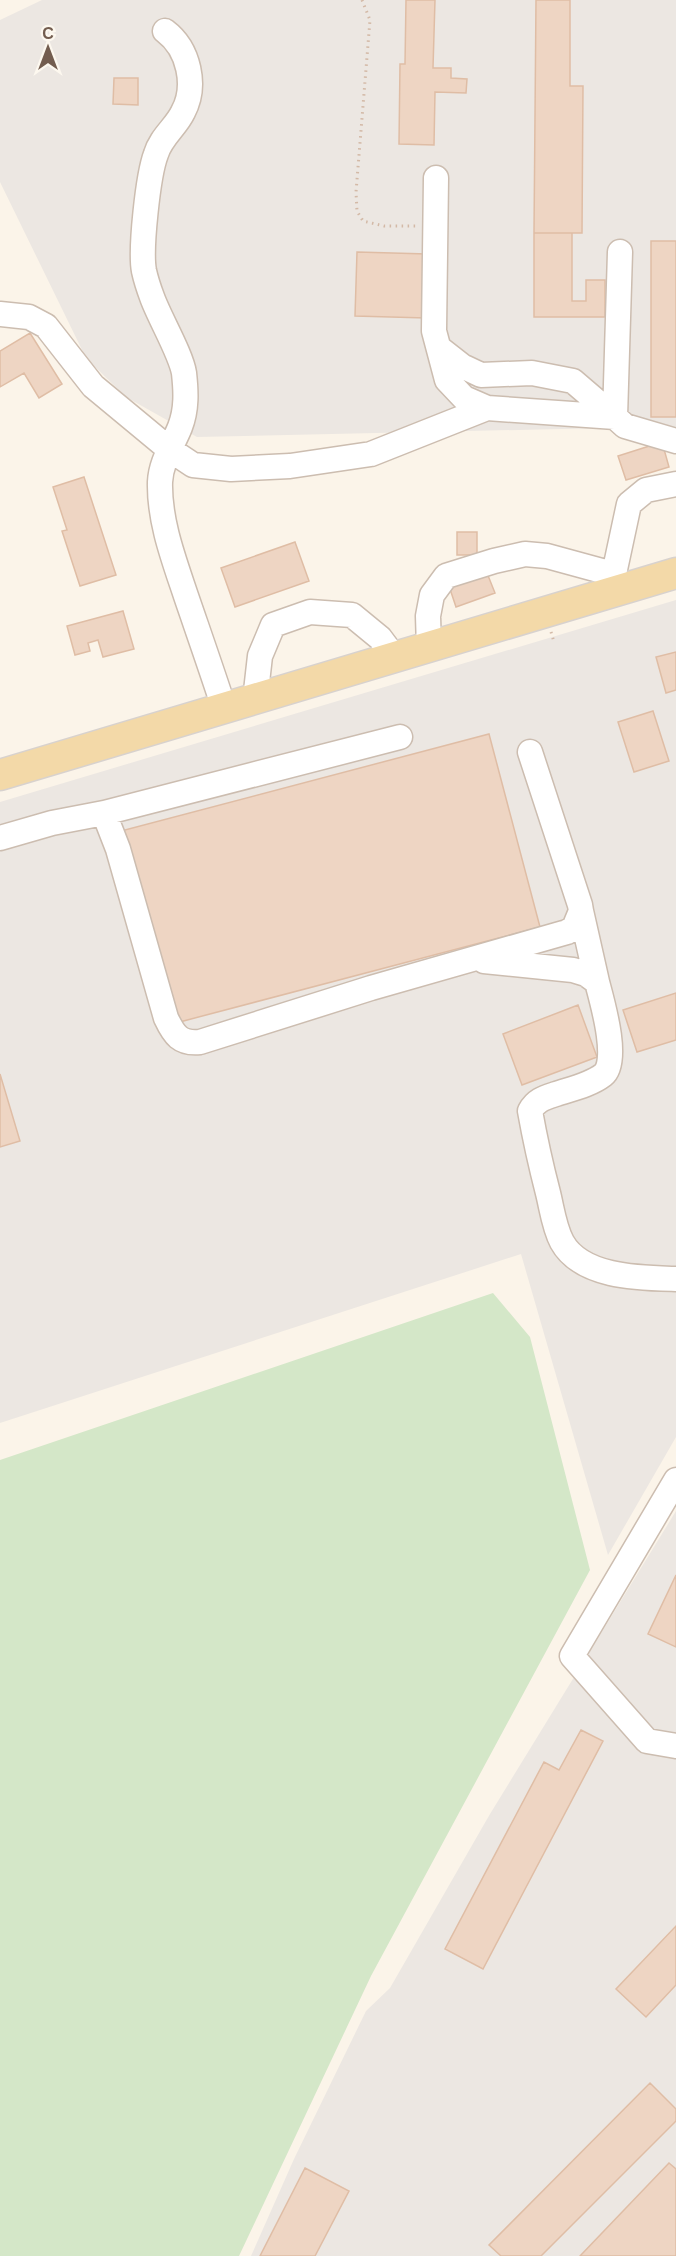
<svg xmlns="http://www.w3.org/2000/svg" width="676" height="2256" viewBox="0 0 676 2256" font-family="Helvetica,sans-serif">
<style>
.industrial{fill:#ece7e2}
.green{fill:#d4e7c8}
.building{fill:#eed5c3;stroke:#dfbda5;stroke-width:1.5}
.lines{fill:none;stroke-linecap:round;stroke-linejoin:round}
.minor-casing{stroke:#ccbdb0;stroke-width:27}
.major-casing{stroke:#d8d2ce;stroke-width:33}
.path{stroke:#d3b9a6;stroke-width:3;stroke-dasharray:1.5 4.5;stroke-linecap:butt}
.minor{stroke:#fff;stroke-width:24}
.major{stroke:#f3d9a8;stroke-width:30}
</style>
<rect width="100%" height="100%" fill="#fbf4e9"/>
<path class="industrial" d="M42,0H676V428H605L197,437L126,397L86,358L0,182V20Z
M676,600V1437L608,1555L521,1254L0,1423V802Z
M676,1511V2256H251L294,2159L366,2011L390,1988L490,1814Z"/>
<path class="green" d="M493,1293L530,1337L590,1570L371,1976L239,2256H0V1460Z"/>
<path class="building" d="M406,0H435L433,68H451V78L467,79L466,93L435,92L434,145L399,144L400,64H405Z
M536,0H570V86H583L582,233H534Z
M114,78H138V105L113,104Z
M534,233H572V301H586V280H605V317H534Z
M651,241H676V417H651Z
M357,252L427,254L426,318L355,316Z
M30,333L62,384L39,398L24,373L0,387V351Z
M662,442L669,467L626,480L618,456Z
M84,477L116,575L80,586L62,531L67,530L53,487Z
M457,532H477V555H457Z
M295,542L309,581L235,607L221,568Z
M487,573L495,593L456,607L449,586Z
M123,611L134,649L103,657L98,640L88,643L90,651L75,655L67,626Z
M676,652V690L666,693L656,657Z
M653,711L669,761L634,772L618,722Z
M489,734L540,927L172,1024L121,831Z
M676,993V1040L637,1052L623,1010Z
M578,1005L597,1057L522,1085L503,1034Z
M0,1074L20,1141L0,1147Z
M676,1575V1647L648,1634Z
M581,1730L603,1741L483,1969L445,1949L544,1762L559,1770Z
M676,1926V1985L646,2017L616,1989Z
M650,2083L676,2109V2121L541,2256H501L489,2245Z
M669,2163L676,2169V2256H580Z
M305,2168L349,2191L315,2256H260Z"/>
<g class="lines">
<g class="minor-casing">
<path id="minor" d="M165,31C189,49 197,86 183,112C176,127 161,137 156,154C148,175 140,250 144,271C146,280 149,289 152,297C159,317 181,354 184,373C186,391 187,409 180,427C173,445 161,461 160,482C159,521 174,560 186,596C199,634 212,671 224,708
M436,178L434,331L447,380L464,398L487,408L615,417L573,381L532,373L481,375L462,366L439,348
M620,252L615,417L625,426L676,441
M0,314L29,317L46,326L93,386L169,449L193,465L231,469L290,466L371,454L487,408
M611,588L629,504L646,490L676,484
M429,648L428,616L432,595L446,576L494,561L525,554L547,556L613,574
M255,700L260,656L273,625L310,612L352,615L380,638L395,658
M104,813L400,737
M0,838L52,823L104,813L118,849L166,1018C174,1035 180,1044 200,1042L371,988L567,932L574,928L581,911L580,905L530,752
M581,911L597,982
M484,961L573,970L586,974L597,982C602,1001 620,1062 603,1075C590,1085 571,1089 556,1094C544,1098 536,1100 530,1111C535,1139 541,1166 548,1193C552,1209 554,1227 562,1242C582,1278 641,1278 676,1279
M676,1480L572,1656L647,1741L676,1746"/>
</g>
<g class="major-casing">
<path id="major" d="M0,775L676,573"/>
</g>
<path class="path" d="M362,0L370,20L356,192L357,211L363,221L384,226H416
M551,632L554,642"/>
<use href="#minor" class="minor"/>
<use href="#major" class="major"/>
</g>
<g transform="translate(48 48)" stroke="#fdf8ef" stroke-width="4.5" paint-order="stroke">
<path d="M0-4.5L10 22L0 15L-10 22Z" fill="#735d4f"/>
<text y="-9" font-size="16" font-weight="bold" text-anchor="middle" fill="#735d4f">С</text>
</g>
</svg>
